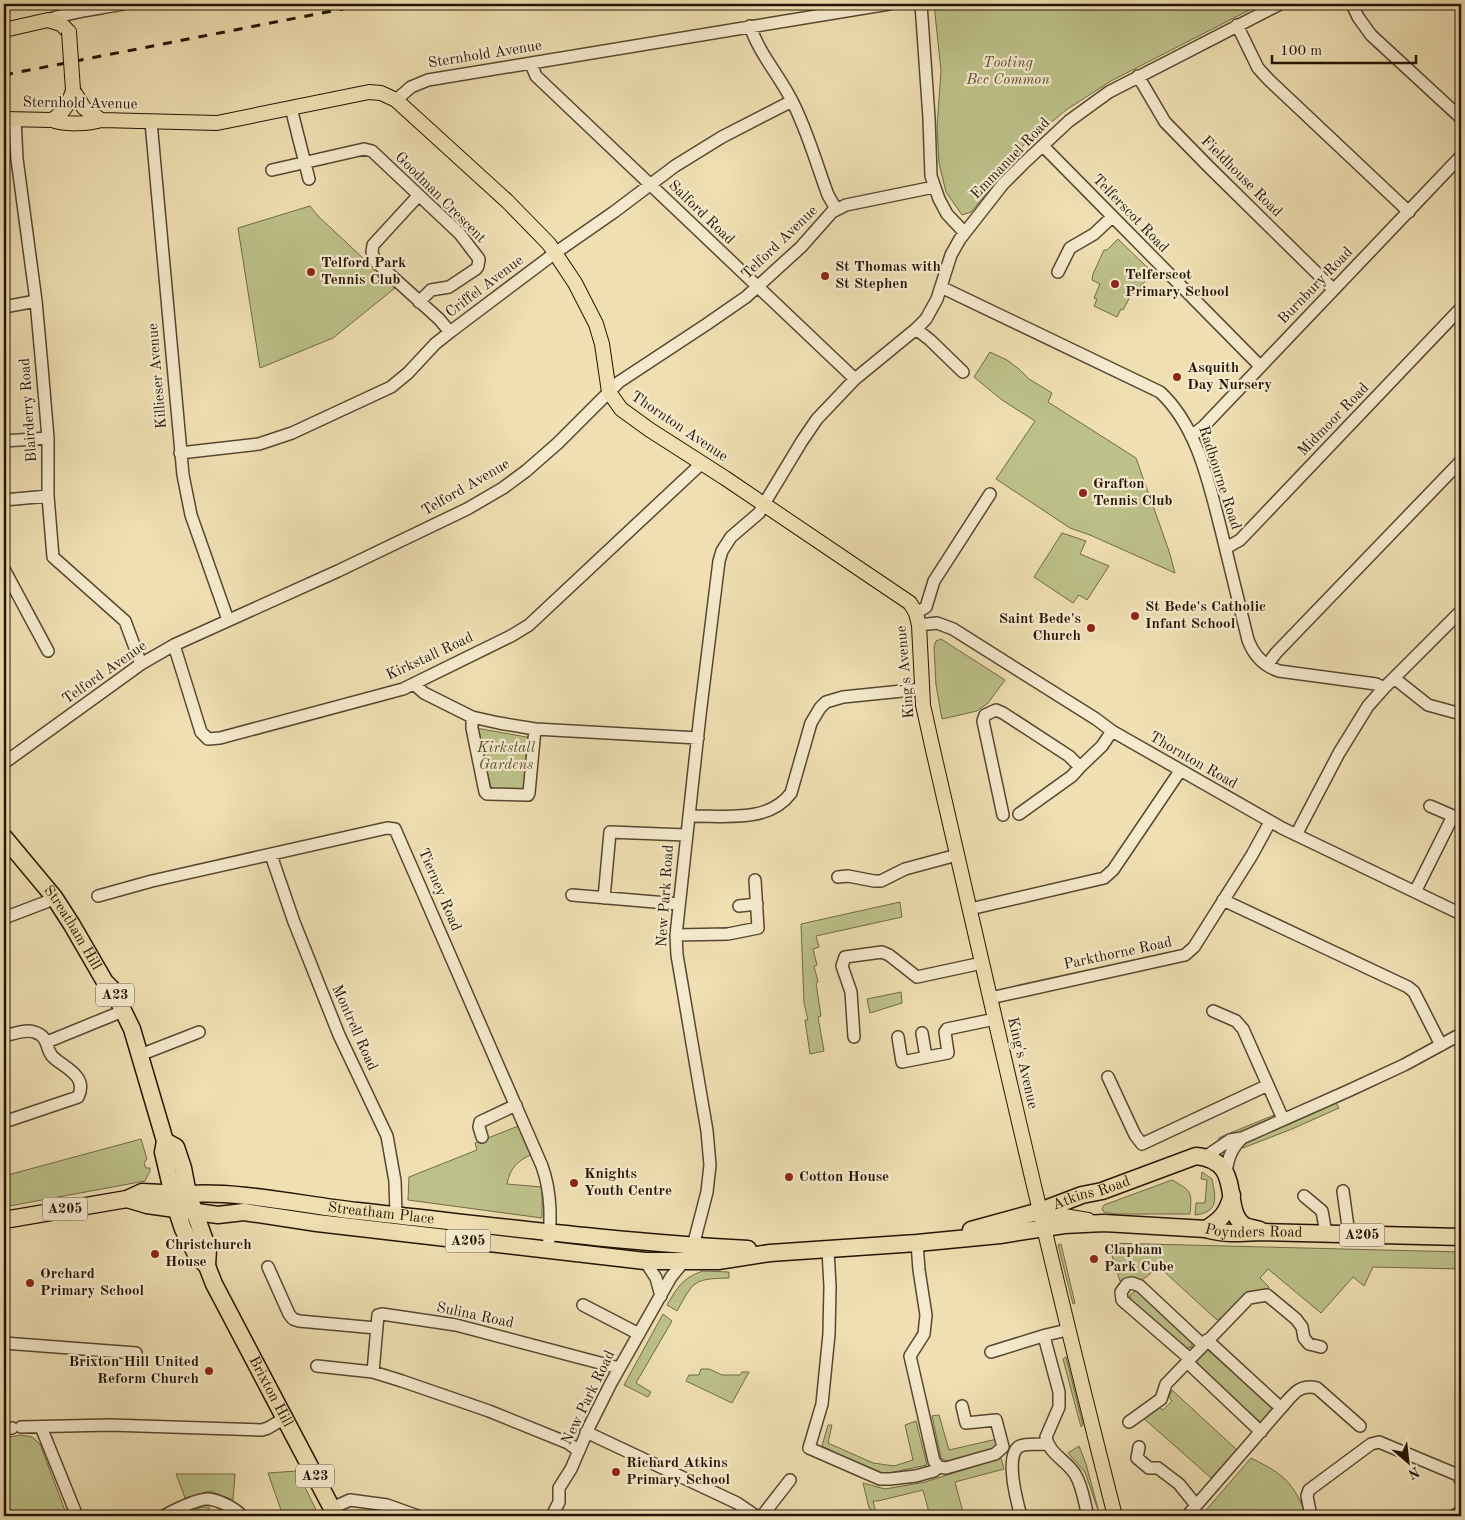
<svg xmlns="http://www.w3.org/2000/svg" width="1465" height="1520" viewBox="0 0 1465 1520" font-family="'Old Standard TT',serif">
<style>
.green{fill:#bdc189;stroke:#706a46}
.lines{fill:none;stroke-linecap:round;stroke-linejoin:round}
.minor-casing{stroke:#574730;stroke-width:14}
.major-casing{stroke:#241404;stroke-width:16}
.highway-casing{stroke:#241404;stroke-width:19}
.minor{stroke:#f5eacd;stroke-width:11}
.major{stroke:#efdfb2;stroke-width:14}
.highway{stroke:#efdfb2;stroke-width:16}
.rail{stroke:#241404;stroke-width:3;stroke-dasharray:9 9;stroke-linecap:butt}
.major-bridge-casing{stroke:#241404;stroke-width:16;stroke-linecap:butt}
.major-bridge{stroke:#efdfb2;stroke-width:14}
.poi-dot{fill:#8f2418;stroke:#f5eacd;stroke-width:2}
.labels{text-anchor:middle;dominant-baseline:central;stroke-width:4.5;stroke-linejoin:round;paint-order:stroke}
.shield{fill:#f5eacd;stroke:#635440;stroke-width:1}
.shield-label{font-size:14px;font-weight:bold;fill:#241404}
.street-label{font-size:15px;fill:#241404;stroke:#f5eacd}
.park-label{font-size:15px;font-style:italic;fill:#5a5133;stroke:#f5eacd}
.poi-label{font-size:15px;font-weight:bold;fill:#241404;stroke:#f5eacd;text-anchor:start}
</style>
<rect width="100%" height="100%" fill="#efdfb2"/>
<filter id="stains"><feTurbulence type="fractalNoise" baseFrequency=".004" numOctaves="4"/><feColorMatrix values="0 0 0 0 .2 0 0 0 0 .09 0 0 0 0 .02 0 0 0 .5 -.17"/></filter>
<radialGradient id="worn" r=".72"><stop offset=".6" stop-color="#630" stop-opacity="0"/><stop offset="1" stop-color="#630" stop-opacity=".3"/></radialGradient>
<path class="green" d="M934,4H1261L1111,81L1066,110L1019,149L996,176L997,181L971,212L962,215L946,192L939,163L937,128L941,71Z
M310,206L318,216L395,288L333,338L260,368L238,228Z
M1118,239L1153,273L1130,297L1123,310L1121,309L1117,317L1094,306L1097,299L1094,298L1100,284L1092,280L1093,274L1104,250H1107Z
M990,352L1007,360L1019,369L1029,379L1052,393L1048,402L1136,458L1169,551L1175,573L1090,535L1070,528L996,479L1035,421L1002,400L974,377Z
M1062,533L1086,541L1080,554L1109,566L1087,600L1079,595L1073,603L1034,577Z
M941,639L1005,680L988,703L977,711L942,719L936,685L934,647L936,641Z
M476,728L532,738L523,789H495L491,787Z
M900,902L902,917L816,936L819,947L813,949L817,965L814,966L818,982L816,983L821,1016L818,1017L824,1051L810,1054L805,1020H808L804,1003L801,924Z
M901,992L902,1003L870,1013L867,999Z
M1336,1103L1339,1108L1292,1129L1243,1148L1240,1144Z
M1274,1115L1272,1118L1219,1142V1138L1223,1136Z
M521,1125L533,1154C518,1160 510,1168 507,1184L542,1187V1218L408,1200L409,1177L477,1150L475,1143Z
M141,1139L147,1159L144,1163L146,1168H150V1171L145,1181L4,1207V1176Z
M1202,1172L1212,1179C1216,1199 1219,1212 1195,1215L1196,1203H1205L1207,1180L1201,1179Z
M1172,1180C1192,1191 1192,1192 1190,1214H1115L1104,1212L1102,1209L1104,1205Z
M1108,1243L1461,1252V1269L1373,1267L1364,1286L1353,1277L1321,1313L1268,1269L1260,1278L1269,1287L1265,1294L1217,1320L1158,1266C1142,1282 1142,1282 1120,1281Z
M1061,1244L1075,1303L1073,1304L1058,1245Z
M703,1271L729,1272V1278C694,1279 694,1280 677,1311L667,1305C678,1287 682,1278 703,1271Z
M1135,1291L1140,1293L1192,1342V1347L1185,1348L1130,1301V1295Z
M663,1314L672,1321L636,1383L651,1392L648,1397L624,1385Z
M1207,1350L1211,1351L1272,1407L1274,1410L1262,1422L1259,1421L1196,1365V1361Z
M1066,1357L1083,1425L1081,1427L1063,1359Z
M701,1369H709L722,1375H740L742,1372H749L732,1403L686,1381L689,1375H699Z
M1172,1390L1237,1450L1211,1478L1141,1416L1159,1407L1163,1410L1172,1401L1169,1397Z
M939,1415L949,1450L997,1439L998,1444L995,1450L948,1462L941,1458L932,1416Z
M916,1421L927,1465L880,1475L822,1446L828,1425H832L828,1443L873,1463L894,1466L913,1460L905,1425Z
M21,1435L32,1437L40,1444L67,1516H4V1438Z
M1079,1446L1086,1464L1100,1516L1085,1472L1068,1453Z
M1001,1458L1004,1469L955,1482L964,1516H930L923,1490L878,1501H873L876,1513L869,1508L863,1483L885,1489L925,1482Z
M1251,1458C1285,1475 1292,1481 1307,1516H1201Z
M297,1471L319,1516H283L268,1473Z
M176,1474H235L233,1500L210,1491L185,1498Z
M202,1507H209L211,1513L219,1516H182Z"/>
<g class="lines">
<g class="minor-casing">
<path id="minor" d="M921,4L929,118L931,176L939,199L947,214L964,232
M1352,4L1358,17L1371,35L1461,118
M48,20C72,11 98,9 123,4
M1237,25L1258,68L1269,80L1409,212
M750,26C759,53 778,74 791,99C807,129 816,163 828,195L836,209
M531,64L536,76L855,379
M1138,76L1165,122L1208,166L1333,289
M396,100L411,87L428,80L889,4
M291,108L309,179
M15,119L17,159L36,301L42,367L48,438V496L53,557L125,621L141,664
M151,122L183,475L191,515L228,620
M1043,146L1260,366
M272,170L364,149L372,151L460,234L479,259L478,266L476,269L449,287L431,290L419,302
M418,196L373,245L372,252L375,261L439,319L450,332
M1058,272L1070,248L1094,234L1112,217
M941,287L1160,392C1197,426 1209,483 1221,530C1230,566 1239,603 1248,640C1254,656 1264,666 1279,671L1376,684L1384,688
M4,307L36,301
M916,329L930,340L963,372
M1191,436L1203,427L1461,156
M4,441L48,438
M180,453L259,444L292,433L391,387L408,373L435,344L450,332L555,253L614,212L675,166L722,137L792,101
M4,500L48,496
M1226,548L1240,540L1461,308
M4,569L48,651
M916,613L926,607L934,581L990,494
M919,625L937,623L953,629L1096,719L1112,731L1282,828L1461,914
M174,645L201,732L208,739L220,738L403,689L511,636L529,625L702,463
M1267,665L1276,653L1461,461
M1394,678L1428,705L1461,714
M414,684L424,693L472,717
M535,729L499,723L472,717V728L485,792L487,794L528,795L529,793L535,729L698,738
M4,763L141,664L174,645L338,571L467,509L503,488L526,471L558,443L619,382L707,324L746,297L801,247L832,212L846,205L934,187
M1080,767L1102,746L1112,731
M1003,815L983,721L985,715L996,710L1003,713L1069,756L1080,767L1072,776L1019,814
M689,816C723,815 768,824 791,793L811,723L820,708L826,702L843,697L922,689
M1296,835L1339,753L1368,706L1384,688L1461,611
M271,855L294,922L339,1035L387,1136L395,1181L396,1215
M838,877L848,876L874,881H881L905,869L957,855
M1415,892L1453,816L1430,806
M572,895L679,904
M98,896L152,881L387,828L395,829L542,1166C552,1194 551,1221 548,1250
M604,898L610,832L686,835
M1223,900L1408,987L1414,992L1441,1045
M739,906L757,904
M970,909L1104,878L1113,870L1180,771
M4,918L46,902L54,897
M676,935L728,934L758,928L755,880
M990,998L1185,955L1194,947L1252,855L1270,822
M1213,1011L1236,1021L1243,1029L1283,1119
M922,1033L926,1057
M4,1036C12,1034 26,1029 34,1032C49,1036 45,1047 52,1056C62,1067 89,1075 78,1097L4,1122
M854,1037L851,992L842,966L845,957L882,952L889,955L917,977L982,963
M898,1037L902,1062L948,1053L945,1032L947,1029L995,1019
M47,1042L123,1011
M140,1055L199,1032
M1108,1077L1135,1135L1142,1144L1268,1085
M482,1137L479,1127L480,1122L516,1105
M1205,1157L1230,1140L1242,1138L1348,1091L1404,1065L1461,1034
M1226,1173C1228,1158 1231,1149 1242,1138
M1343,1191L1349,1234
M1304,1196L1322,1211L1326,1233
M917,1243L919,1270L926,1315L924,1334L910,1356L934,1461L939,1467
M828,1250L830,1286L829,1334L822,1404L809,1448L880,1479H890L916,1476L934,1471L939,1467L946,1468L995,1454L1003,1447L996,1420L966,1423L962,1406
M645,1261L656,1278L661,1296
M268,1267L289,1314L293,1319L299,1321L376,1328
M583,1305L639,1334
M1067,1330L1046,1335L1045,1340L1059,1392V1407L1046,1437C1049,1454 1066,1460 1075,1474C1083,1487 1084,1502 1088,1516
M1207,1340L1281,1408C1292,1396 1299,1383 1317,1388L1360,1426
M4,1343L136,1353
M991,1352L1046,1335
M1190,1359L1122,1300L1121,1292L1127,1284L1132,1283L1140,1286L1203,1345
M1187,1362L1261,1432
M317,1366L373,1372L402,1381L489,1411L568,1443L579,1451
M373,1372L378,1315L382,1314L456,1325L619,1368
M1129,1422L1161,1399L1166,1384L1249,1298L1267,1295L1296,1319L1302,1327L1304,1338L1309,1344L1321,1347
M21,1427L110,1425L262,1430L268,1428L285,1418
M41,1427L77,1516
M4,1429L12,1428
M586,1432L737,1503L756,1516
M1139,1447L1137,1458L1149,1468H1158L1179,1484L1196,1505
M332,1508L350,1500L387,1505L418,1516
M164,1516C172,1511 199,1498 208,1499C219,1500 235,1508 242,1516
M552,1516L559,1502V1488L571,1469L590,1425L611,1383L671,1277L685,1260L693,1246L707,1192L710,1165L707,1131L677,955L676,935L700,715L719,561L722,551L731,537L759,513L764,504L802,441L817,419L855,379L916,329L926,319L937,299L951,255L960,239L1003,184L1023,164L1069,121L1109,92L1280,4
M762,1516L790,1480
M1021,1516C1017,1502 1004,1454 1020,1446C1028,1443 1039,1445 1048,1444
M1187,1516L1281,1408
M1311,1516L1307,1496L1309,1490L1371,1444L1379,1442L1458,1475L1461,1481
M1453,1516L1461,1512"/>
</g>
<g class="major-casing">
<path id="major" d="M4,30L48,20L61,24L69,32
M73,90L84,108L101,120
M4,119L52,120C63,125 90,124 101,120L217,123L369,92L381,93L396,100L507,201L549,244L575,283L596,324L602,344L609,392L621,409L650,430L725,478L910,603L916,613L919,625L923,705L933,750C992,1006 1050,1262 1115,1516
M52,120C64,112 69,104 73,90
M1040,1211L1052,1214L1088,1220"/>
</g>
<g class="highway-casing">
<g id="highway">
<path id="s1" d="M4,837L54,897L72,925L105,982L113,990L132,1029L165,1141L163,1152L176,1208L183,1229L197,1256L207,1266L214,1284L336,1516"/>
<path d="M165,1141L176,1147L183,1168L188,1194L208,1249L207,1266"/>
<path id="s2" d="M188,1194C242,1191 303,1205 357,1211C487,1225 617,1242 748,1249"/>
<path id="s3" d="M127,1199L147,1205L218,1215L244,1212L317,1223L645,1261H718L770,1253L917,1243L1000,1235L1064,1225L1104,1223L1206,1229C1225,1235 1244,1233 1263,1232L1461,1237"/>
<path d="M4,1220L127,1199L142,1192L182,1194"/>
<path d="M1206,1229C1222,1219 1227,1213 1232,1195"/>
<path id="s4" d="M971,1230L1040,1211L1082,1195L1102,1191L1196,1156C1246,1161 1220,1210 1245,1226C1249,1228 1255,1228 1260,1230"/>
</g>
</g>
<use href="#minor" class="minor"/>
<use href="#major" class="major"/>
<use href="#highway" class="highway"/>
<path class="rail" d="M4,75L368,4"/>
<g class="major-bridge-casing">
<path id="major-bridge" d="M69,32L73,90"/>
</g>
<use href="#major-bridge" class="major-bridge"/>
</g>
<g class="poi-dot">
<circle cx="311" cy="272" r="5"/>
<circle cx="825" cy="276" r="5"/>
<circle cx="1115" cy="284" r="5"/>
<circle cx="1177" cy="377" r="5"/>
<circle cx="1083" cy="493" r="5"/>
<circle cx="1135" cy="616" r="5"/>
<circle cx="1091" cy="628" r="5"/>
<circle cx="789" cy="1177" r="5"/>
<circle cx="574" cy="1183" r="5"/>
<circle cx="155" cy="1254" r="5"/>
<circle cx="1094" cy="1259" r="5"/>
<circle cx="30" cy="1283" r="5"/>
<circle cx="209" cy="1371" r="5"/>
<circle cx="616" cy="1472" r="5"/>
</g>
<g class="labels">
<g class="shield">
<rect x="96" y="983.5" width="38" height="23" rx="4"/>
<rect x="42.5" y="1197.5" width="45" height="23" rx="4"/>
<rect x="1339.5" y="1223.5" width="45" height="23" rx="4"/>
<rect x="445.5" y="1229.5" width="45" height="23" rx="4"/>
<rect x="296" y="1464.5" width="38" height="23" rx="4"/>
</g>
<g class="shield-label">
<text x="115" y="995">A23</text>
<text x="65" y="1209">A205</text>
<text x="1362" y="1235">A205</text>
<text x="468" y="1241">A205</text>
<text x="315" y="1476">A23</text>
</g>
<g class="street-label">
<text transform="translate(485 55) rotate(-9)">Sternhold Avenue</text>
<text transform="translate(80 104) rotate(1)">Sternhold Avenue</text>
<text transform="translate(1011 159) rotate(-46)">Emmanuel Road</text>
<text transform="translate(1241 177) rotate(45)">Fieldhouse Road</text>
<text transform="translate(440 198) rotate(45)">Goodman Crescent</text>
<text transform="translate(701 213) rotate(44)">Salford Road</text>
<text transform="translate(1130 214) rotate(46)">Telferscot Road</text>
<text transform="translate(780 243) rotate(-44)">Telford Avenue</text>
<text transform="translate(1316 286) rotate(-46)">Burnbury Road</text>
<text transform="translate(485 287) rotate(-37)">Criffel Avenue</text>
<text transform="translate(158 376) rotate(-95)">Killieser Avenue</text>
<text transform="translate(29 410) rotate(-94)">Blairderry Road</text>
<text transform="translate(1334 420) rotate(-46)">Midmoor Road</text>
<text transform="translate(679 427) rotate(34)">Thornton Avenue</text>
<text transform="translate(1219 478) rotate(72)">Radbourne Road</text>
<text transform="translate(466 488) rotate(-30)">Telford Avenue</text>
<text transform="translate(430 657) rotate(-25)">Kirkstall Road</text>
<text transform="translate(906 672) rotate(-95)">King's Avenue</text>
<text transform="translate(105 673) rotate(-35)">Telford Avenue</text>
<text transform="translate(1193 761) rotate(30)">Thornton Road</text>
<text transform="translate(439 890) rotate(67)">Tierney Road</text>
<text transform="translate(666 896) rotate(-86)">New Park Road</text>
<text stroke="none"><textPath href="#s1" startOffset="114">Streatham Hill</textPath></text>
<text transform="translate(1118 954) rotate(-12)">Parkthorne Road</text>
<text transform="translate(354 1028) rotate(66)">Montrell Road</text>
<text transform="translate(1022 1063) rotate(77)">King's Avenue</text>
<text stroke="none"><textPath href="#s4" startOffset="126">Atkins Road</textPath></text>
<text stroke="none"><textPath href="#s2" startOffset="194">Streatham Place</textPath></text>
<text stroke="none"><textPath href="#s3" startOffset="1134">Poynders Road</textPath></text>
<text transform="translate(475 1316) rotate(12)">Sulina Road</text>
<text stroke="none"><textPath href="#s1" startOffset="625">Brixton Hill</textPath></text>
<text transform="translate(589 1398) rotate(-64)">New Park Road</text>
</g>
<g class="park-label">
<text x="1008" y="63">Tooting<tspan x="1008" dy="17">Bec Common</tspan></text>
<text x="506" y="748">Kirkstall<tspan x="506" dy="17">Gardens</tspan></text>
</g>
<g class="poi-label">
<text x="321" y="263">Telford Park<tspan x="321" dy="17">Tennis Club</tspan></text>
<text x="835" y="267">St Thomas with<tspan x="835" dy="17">St Stephen</tspan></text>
<text x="1125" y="275">Telferscot<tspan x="1125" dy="17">Primary School</tspan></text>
<text x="1187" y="368">Asquith<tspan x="1187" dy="17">Day Nursery</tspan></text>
<text x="1093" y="484">Grafton<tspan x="1093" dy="17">Tennis Club</tspan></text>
<text x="1145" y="607">St Bede's Catholic<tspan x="1145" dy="17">Infant School</tspan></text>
<text x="1081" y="619" text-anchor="end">Saint Bede's<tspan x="1081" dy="17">Church</tspan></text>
<text x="584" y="1174">Knights<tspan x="584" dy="17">Youth Centre</tspan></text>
<text x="799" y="1177">Cotton House</text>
<text x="165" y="1245">Christchurch<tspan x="165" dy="17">House</tspan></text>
<text x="1104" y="1250">Clapham<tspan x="1104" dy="17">Park Cube</tspan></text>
<text x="40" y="1274">Orchard<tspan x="40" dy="17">Primary School</tspan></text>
<text x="199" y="1362" text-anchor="end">Brixton Hill United<tspan x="199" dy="17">Reform Church</tspan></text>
<text x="626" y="1463">Richard Atkins<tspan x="626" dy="17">Primary School</tspan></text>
</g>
</g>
<rect width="1465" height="1520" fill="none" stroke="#efdfb2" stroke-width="20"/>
<rect x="5" y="5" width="1455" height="1510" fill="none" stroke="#241404" stroke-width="2.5"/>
<rect x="10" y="10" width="1445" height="1500" fill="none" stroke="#241404"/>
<g transform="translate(1408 1462) rotate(152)" stroke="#f5eacd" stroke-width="4" paint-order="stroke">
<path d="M0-4L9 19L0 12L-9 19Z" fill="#241404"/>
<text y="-8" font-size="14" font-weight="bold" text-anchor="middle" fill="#241404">N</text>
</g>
<path d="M1272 55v8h144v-8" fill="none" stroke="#241404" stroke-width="2.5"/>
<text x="1280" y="55" font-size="15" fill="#241404" stroke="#f5eacd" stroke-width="4" paint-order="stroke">100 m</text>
<rect width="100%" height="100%" filter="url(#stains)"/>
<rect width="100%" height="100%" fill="url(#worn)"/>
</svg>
